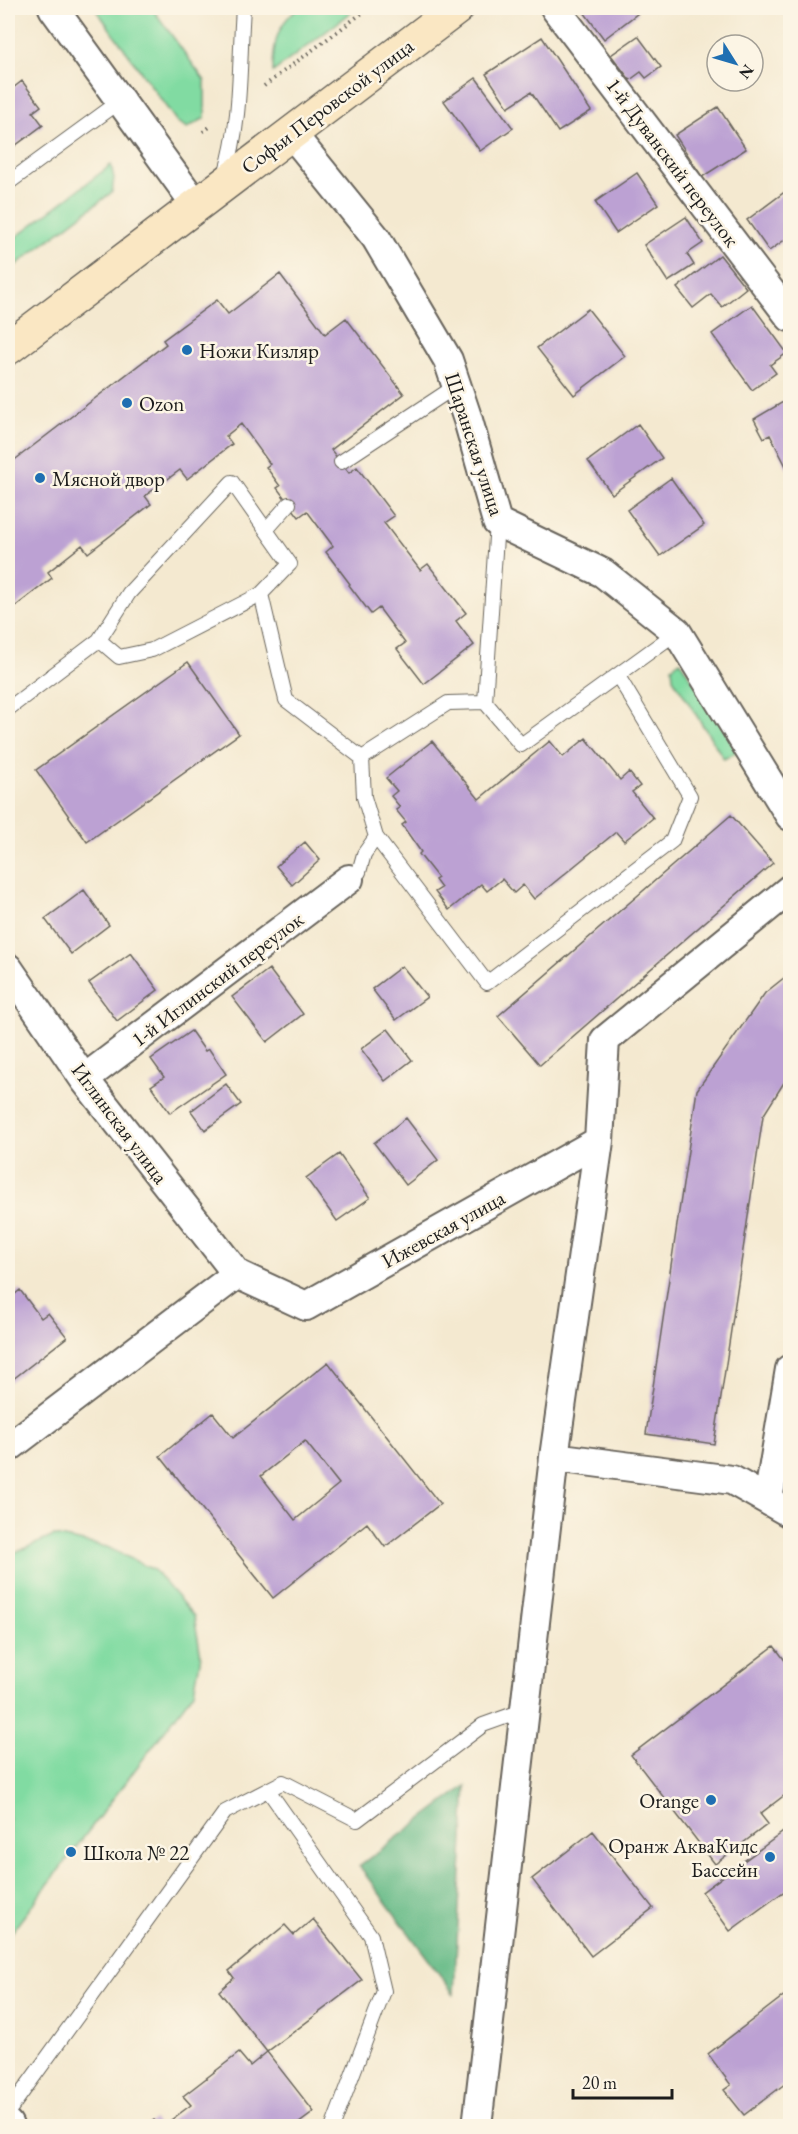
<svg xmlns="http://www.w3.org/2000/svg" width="798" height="2134" viewBox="0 0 798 2134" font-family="'EB Garamond',serif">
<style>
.green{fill:#81dba2;stroke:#4e7c5f;stroke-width:1.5}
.forest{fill:#68bb88;stroke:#426c52;stroke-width:1.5}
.building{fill:#bca1d3;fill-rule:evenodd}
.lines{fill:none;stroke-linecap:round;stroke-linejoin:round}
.lane-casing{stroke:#68645b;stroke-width:16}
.street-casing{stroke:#68645b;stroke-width:32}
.secondary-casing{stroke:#68645b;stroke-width:36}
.path{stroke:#68645b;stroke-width:4;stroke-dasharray:1.5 4.5;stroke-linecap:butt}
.lane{stroke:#fff;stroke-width:14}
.street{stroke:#fff;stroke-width:28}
.secondary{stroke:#fae7c3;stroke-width:33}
.poi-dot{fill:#1f6fb2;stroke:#fcf5e5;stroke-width:2}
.labels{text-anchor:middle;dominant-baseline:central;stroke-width:5;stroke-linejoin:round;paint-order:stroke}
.street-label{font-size:21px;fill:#1c1c1c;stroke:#fcf5e5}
.poi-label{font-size:21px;fill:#1c1c1c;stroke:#fcf5e5;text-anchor:start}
</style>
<rect width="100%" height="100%" fill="#fcf5e5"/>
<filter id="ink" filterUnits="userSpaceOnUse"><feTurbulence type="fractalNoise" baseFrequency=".0167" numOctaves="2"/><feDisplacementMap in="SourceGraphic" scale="12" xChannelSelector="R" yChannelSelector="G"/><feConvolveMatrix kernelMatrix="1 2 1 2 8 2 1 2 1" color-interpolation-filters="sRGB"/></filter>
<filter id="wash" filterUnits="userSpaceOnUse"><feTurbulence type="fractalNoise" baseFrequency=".008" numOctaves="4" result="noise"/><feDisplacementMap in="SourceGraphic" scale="24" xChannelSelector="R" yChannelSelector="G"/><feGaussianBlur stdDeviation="1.35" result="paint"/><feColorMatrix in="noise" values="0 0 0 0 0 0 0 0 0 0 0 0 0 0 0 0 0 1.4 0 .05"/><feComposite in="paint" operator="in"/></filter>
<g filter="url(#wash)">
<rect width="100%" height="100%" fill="#f4e9d0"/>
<path class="green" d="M95,8H152L205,81V118L187,128L177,122Z
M298,8H357L273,72C273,46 276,25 298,8Z
M111,165L114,178L112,192L8,271V243Z
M680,661L739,751L724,759L673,678L672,667Z
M54,1536L107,1547L154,1570L194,1616L201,1656L194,1692L8,1937V1558L11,1554Z"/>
<path class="forest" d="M466,1786L454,1994L359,1866Z"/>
<g id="blocks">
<path class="building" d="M581,8H634L638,13L604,39Z
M638,36L661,67L646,78L641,72L630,80L611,55Z
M542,37L591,111L558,132L531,92L508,107L486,74Z
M476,78L513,128L480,151L444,101Z
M8,80L13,88L22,81L41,106L33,112L43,125L8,151Z
M718,107L746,149L702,177L675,135Z
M637,173L658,204L616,233L595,202Z
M790,188V236L769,251L747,220Z
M686,217L703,243L687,254L694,265L668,282L644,245Z
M720,255L746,288L722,307L711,294L693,308L677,288Z
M280,274L325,334L346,318L404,394L331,450L349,473L357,467L394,516L384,523L420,570L428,564L466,613L456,621L474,645L424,684L397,649L405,643L379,608L371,614L349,585L350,584L326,552L333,546L307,511L299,517L277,488L280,486L266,467L270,464L241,424L226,436L232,444L187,479L180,470L145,496L151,504L88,553L82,545L48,572L52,578L8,612V465L166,344L163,340L217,300L228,314Z
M752,305L787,353L770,365L776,373L752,390L712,334Z
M588,309L625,356L574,395L537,348Z
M790,398V469L788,470L770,435L764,438L754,419Z
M638,424L662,458L612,494L588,461Z
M671,478L704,525L660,556L627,510Z
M188,662L239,734L87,842L36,770Z
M586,738L620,780L629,772L640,786L632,792L653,818L624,841L616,832L534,899L523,885L514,893L502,879L487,891L481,884L449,910L435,892L441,888L435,880L438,878L419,854L421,852L402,825L406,822L396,810L400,807L391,796L397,791L386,778L432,741L479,799L550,741L563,757Z
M731,815L773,863L540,1065L498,1016Z
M305,842L320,860L292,885L276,866Z
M84,890L109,925L71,954L45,919Z
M131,953L158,990L117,1021L89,983Z
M402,966L427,997L396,1020L372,989Z
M269,969L303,1014L267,1042L232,997Z
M790,973V1073L763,1116L714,1444L646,1434L697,1090L765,993Z
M388,1029L412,1060L385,1081L361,1049Z
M191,1031L205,1051L209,1049L226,1074L170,1113L151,1086L164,1077L151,1059Z
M226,1084L241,1104L205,1130L191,1111Z
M406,1118L438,1160L406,1185L374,1143Z
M339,1154L370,1198L337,1221L306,1178Z
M20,1290L41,1318L48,1313L67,1337L8,1383V1300Z
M328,1362L440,1504L385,1547L367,1523L273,1598L160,1456L213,1413L233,1438ZM305,1441L339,1484L295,1520L261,1476Z
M774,1646L790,1667V1791L760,1814L768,1824L715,1864L631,1755Z
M790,1827V1887L730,1931L702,1892Z
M593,1831L653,1908L591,1956L532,1879Z
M313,1919L362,1980L267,2052L314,2112L295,2126H163L191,2105L183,2096L239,2053L250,2066L267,2052L219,1991L234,1978L229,1971L285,1925L294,1935Z
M790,1991V2080L744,2115L724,2090L731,2085L708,2054Z
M154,2120L159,2126H146Z"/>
</g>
</g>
<g filter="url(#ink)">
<use href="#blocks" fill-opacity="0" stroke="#68645b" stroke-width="1.5"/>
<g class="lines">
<g class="lane-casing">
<path id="lane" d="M225,175C242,121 239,63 243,8
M8,183L119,102
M341,462L456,386
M497,522L485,702L521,745L677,632
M266,530L289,504
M261,594L286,700L362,758L364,797L376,837L487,983L672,841L690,796L618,676
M8,709L99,640L129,593L232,482L290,564L261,594L152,650L119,657L99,640
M362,758L448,703L485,702
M349,879L359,872L364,854L376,837
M268,1790L371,1936L384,1991L333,2126
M8,2112L225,1812L283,1782L357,1820L483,1725L525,1710"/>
</g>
<g class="street-casing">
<path id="street" d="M53,8L196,205
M555,8L790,317
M292,134L376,238L448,360L468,420L497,522L603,573L677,632L790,816
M8,968L84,1079L237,1274L306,1306L599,1141L605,1040L790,889
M84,1079L349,879
M8,1448L237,1274
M554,1457L732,1480L790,1513
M768,1500L790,1369
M8,2124L9,2126
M477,2126L554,1457L599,1141"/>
</g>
<g class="secondary-casing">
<path id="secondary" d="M8,348L457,8"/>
</g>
<path class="path" d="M264,86L369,8
M203,132L212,125"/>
<use href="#lane" class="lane"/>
<use href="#street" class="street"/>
<use href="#secondary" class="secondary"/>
</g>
</g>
<g class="poi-dot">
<circle cx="187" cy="350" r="6"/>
<circle cx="127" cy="403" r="6"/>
<circle cx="40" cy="478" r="6"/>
<circle cx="711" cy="1800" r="6"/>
<circle cx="71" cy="1852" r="6"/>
<circle cx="770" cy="1857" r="6"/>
</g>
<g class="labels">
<g class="street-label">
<text transform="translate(327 106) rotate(-37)">Софьи Перовской улица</text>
<text transform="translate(673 162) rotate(53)">1-й Дуванский переулок</text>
<text transform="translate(475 444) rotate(72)">Шаранская улица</text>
<text transform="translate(217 979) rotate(-37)">1-й Иглинский переулок</text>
<text transform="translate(120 1123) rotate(53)">Иглинская улица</text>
<text transform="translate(443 1229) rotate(-29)">Ижевская улица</text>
</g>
<g class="poi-label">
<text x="199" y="350">Ножи Кизляр</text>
<text x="139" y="403">Ozon</text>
<text x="52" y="478">Мясной двор</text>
<text x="699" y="1800" text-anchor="end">Orange</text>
<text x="758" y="1845" text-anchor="end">Оранж АкваКидс<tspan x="758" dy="24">Бассейн</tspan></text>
<text x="83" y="1852">Школа № 22</text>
</g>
</g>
<rect width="798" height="2134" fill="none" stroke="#fcf5e5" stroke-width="30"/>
<g transform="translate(735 63) rotate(127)"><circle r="28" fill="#fcf5e5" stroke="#a29e95" stroke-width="1.5"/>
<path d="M0-4.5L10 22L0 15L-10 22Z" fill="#1f6fb2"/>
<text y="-9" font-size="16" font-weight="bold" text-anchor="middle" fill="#1c1c1c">N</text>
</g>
<path d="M573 2089v9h99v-9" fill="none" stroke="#1c1c1c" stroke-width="3"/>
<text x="582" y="2089" font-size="18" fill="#1c1c1c" stroke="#fcf5e5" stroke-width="4.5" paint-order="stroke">20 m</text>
</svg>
